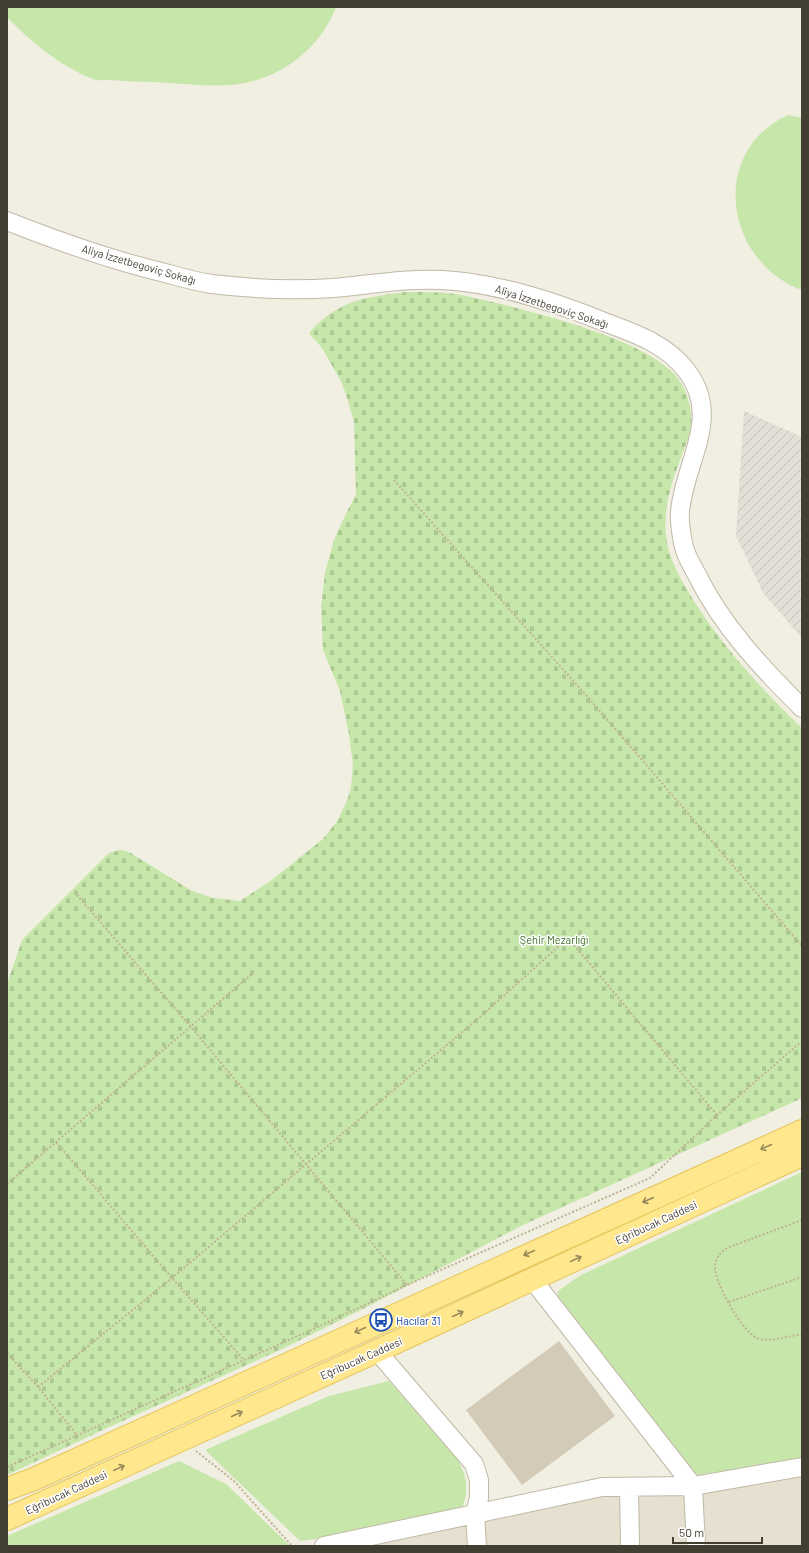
<svg xmlns="http://www.w3.org/2000/svg" width="809" height="1553" viewBox="0 0 809 1553" font-family="Barlow,sans-serif">
<style>
.residential{fill:#e5e0d0}
.industrial{fill:url(#industrial-furrows)}
.green{fill:#c6e7a9}
.cemetery{fill:url(#cemetery-stones)}
.building{fill:#d3cab7}
.lines{fill:none;stroke-linecap:round;stroke-linejoin:round}
.minor-casing{stroke:#c0b9a7;stroke-width:20}
.major-casing{stroke:#e5c65c;stroke-width:24}
.path{stroke:#bfb395;stroke-width:2;stroke-dasharray:2 2;stroke-linecap:butt}
.minor{stroke:#fff;stroke-width:18}
.major{stroke:#ffe78d;stroke-width:22}
.oneway{stroke:#988a5b}
.labels{text-anchor:middle;dominant-baseline:central;stroke-width:3;stroke-linejoin:round;paint-order:stroke}
.street-label{font-size:11px;fill:#433e32;stroke:#fff}
.park-label{font-size:11px;fill:#3d7426;stroke:#fff}
.transit-label{font-size:11px;fill:#164399;stroke:#fff;text-anchor:start}
</style>
<defs>
<pattern id="industrial-furrows" width="10" height="10" patternUnits="userSpaceOnUse"><rect width="10" height="10" fill="#e3dfd7"/><path d="M-1 1l2-2M0 10L10 0M9 11l2-2" fill="none" stroke="#c4c0b9"/></pattern>
<pattern id="cemetery-stones" width="16" height="16" patternUnits="userSpaceOnUse"><rect width="16" height="16" fill="#c6e7a9"/><path d="M2 7V4a2 2 0 0 1 4 0v3zM10 15v-3a2 2 0 0 1 4 0v3z" fill="#abc792"/></pattern>
</defs>
<rect width="100%" height="100%" fill="#f1eee2"/>
<path class="residential" d="M802,1459V1546H333L461,1511Z"/>
<path class="industrial" d="M744,411L802,437V638L763,593L736,536Z"/>
<path class="green" d="M7,7H336C319,51 277,82 229,85C205,87 178,83 153,82C139,82 125,81 111,80C105,80 98,81 93,79C60,66 31,42 7,17Z
M788,115L802,118V290C725,262 708,152 788,115Z
M802,1172V1459L696,1475L558,1301V1291L579,1276Z
M389,1381L457,1459C468,1476 469,1493 461,1511L336,1536L300,1541L205,1450L329,1396Z
M179,1461L226,1484L290,1546H7V1536Z"/>
<path class="cemetery" d="M406,292C422,292 438,292 455,294C473,297 491,302 509,306C555,318 635,339 670,370C682,380 689,397 691,413C693,430 686,444 680,460C669,490 660,518 669,551C674,568 683,583 692,598C722,646 761,689 802,728V1098L523,1225L363,1309L282,1349L105,1429L7,1475V984L22,940L109,853L120,850L129,852L192,891L213,898L240,901L273,879L323,839L338,820L348,798L351,787L353,765L349,734L340,691L323,650L321,607L325,573L334,540L341,524L356,494L354,422L346,394L341,381L322,348L309,333C340,299 363,298 406,292Z"/>
<path class="building" d="M559,1341L615,1416L522,1485L466,1410Z"/>
<g class="lines">
<g class="minor-casing">
<path id="minor" d="M7,221C60,242 114,261 169,274C183,278 198,282 212,284C253,289 292,291 333,288C369,285 405,278 442,280C498,283 555,302 607,323C636,334 666,344 686,370C723,417 684,462 680,512C679,521 682,541 685,550C687,558 693,567 697,575C722,626 762,668 802,708
M532,1279L693,1486L696,1546
M377,1351L474,1464L479,1480V1498L475,1514L477,1546
M629,1487L630,1546
M324,1546L602,1487L693,1486L802,1467"/>
</g>
<g class="major-casing">
<path id="major" d="M7,1489L34,1479L802,1131
M7,1519L377,1351L802,1155"/>
</g>
<path class="path" d="M394,480L593,703L802,946
M77,895L191,1027L407,1285
M56,1142L172,1278L244,1360
M7,1184L253,973
M802,1220L727,1248C721,1252 716,1257 715,1265C713,1280 742,1332 757,1338C767,1343 790,1336 802,1334
M729,1302L802,1277
M7,1353L38,1387L77,1435
M38,1387L172,1278L481,1016L568,938L717,1115
M196,1451L234,1481L292,1546
M7,1467L320,1326L407,1285L650,1178L717,1115L802,1041"/>
<use href="#minor" class="minor"/>
<use href="#major" class="major"/>
</g>
<defs><path id="oneway-shaft" d="M-6 0H5M1.5-3L5.5 0L1.5 3" fill="none" stroke-width="1.6" stroke-linecap="round" stroke-linejoin="round"/></defs>
<g class="oneway">
<use href="#oneway-shaft" transform="translate(766 1147) rotate(156)"/>
<use href="#oneway-shaft" transform="translate(648 1200) rotate(156)"/>
<use href="#oneway-shaft" transform="translate(529 1253) rotate(156)"/>
<use href="#oneway-shaft" transform="translate(576 1259) rotate(-25)"/>
<use href="#oneway-shaft" transform="translate(458 1314) rotate(-25)"/>
<use href="#oneway-shaft" transform="translate(360 1330) rotate(155)"/>
<use href="#oneway-shaft" transform="translate(237 1414) rotate(-24)"/>
<use href="#oneway-shaft" transform="translate(119 1468) rotate(-25)"/>
</g>
<defs>
<g id="bus-ring" transform="scale(1.15)"><circle r="9.5" fill="#fff" stroke="#1a4fb4" stroke-width="1.5"/><path d="M-5-6H5V4H4V6H2V4H-2V6H-4V4H-5ZM-3.5-4V0h7V-4ZM-3.5 1.2v1.5H-2V1.2ZM2 1.2v1.5H3.5V1.2Z" fill="#1a4fb4"/></g>
</defs>
<g fill-rule="evenodd">
<use href="#bus-ring" x="381" y="1320"/>
</g>
<g class="labels">
<g class="street-label">
<text transform="translate(139 264) rotate(16)">Aliya İzzetbegoviç Sokağı</text>
<text transform="translate(552 306) rotate(18)">Aliya İzzetbegoviç Sokağı</text>
<text transform="translate(656 1222) rotate(-25)">Eğribucak Caddesi</text>
<text transform="translate(361 1358) rotate(-24)">Eğribucak Caddesi</text>
<text transform="translate(66 1492) rotate(-25)">Eğribucak Caddesi</text>
</g>
<g class="park-label">
<text x="554" y="939">Şehir Mezarlığı</text>
</g>
<g class="transit-label">
<text x="396" y="1320">Hacılar 31</text>
</g>
</g>
<rect width="809" height="1553" fill="none" stroke="#433e32" stroke-width="16"/>
<path d="M673 1537v6h89v-6" fill="none" stroke="#433e32" stroke-width="2"/>
<text x="679" y="1537" font-size="12" fill="#433e32" stroke="#ffffff" stroke-width="3" paint-order="stroke">50 m</text>
</svg>
